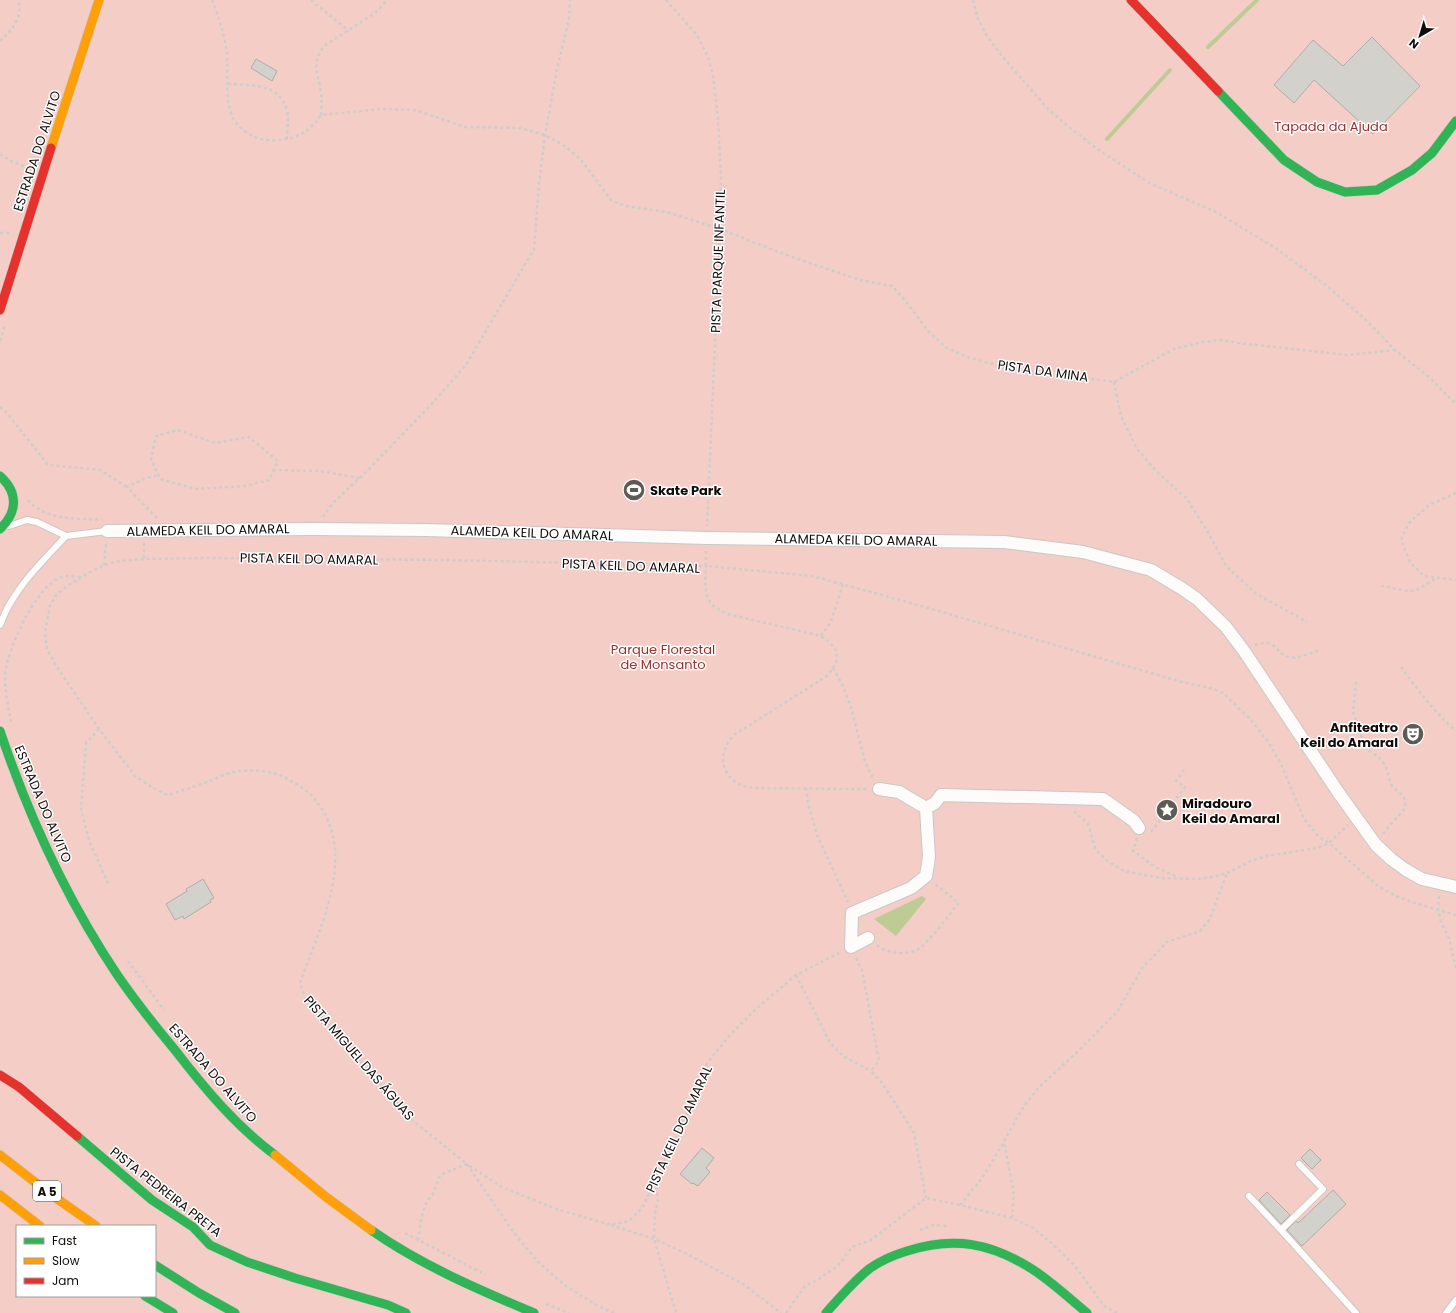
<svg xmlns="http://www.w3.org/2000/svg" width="1456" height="1313" viewBox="0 0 1456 1313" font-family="Poppins,sans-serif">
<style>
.green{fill:#f4cdc7;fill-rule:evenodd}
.water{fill:#bfcb94}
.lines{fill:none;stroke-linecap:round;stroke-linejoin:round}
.stream{stroke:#bfcb94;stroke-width:4}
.building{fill:#d3d1cc;stroke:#b0ada8}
.lane-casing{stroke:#cbc7c3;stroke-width:8}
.street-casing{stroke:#cbc7c3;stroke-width:14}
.fast-casing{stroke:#cbc7c3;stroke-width:10}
.slow-casing{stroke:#cbc7c3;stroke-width:10}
.jam-casing{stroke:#cbc7c3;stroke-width:10}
.path{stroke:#cecdcb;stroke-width:2.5;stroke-dasharray:3 3;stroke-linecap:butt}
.lane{stroke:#fdfcfb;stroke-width:6}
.street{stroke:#fdfcfb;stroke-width:12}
.fast{stroke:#30b455;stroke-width:9}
.slow{stroke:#ff9f0a;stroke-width:9}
.jam{stroke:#e5322d;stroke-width:9}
.labels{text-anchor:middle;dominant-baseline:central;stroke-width:3;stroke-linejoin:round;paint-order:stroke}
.shield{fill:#fff;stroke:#575553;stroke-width:1}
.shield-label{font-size:12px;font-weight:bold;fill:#0f0c09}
.park-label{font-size:13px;fill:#92312f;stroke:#fff}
.street-label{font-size:13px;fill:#0f0c09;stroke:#fff}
.poi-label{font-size:13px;font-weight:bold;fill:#0f0c09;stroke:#fff;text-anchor:start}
</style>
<rect width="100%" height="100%" fill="#f0ebe5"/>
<path class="green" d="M0,0H1456V1313H0ZM17,1226H155V1296H17Z"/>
<path class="water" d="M922,896L926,899L896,936L874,919Z"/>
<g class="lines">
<path class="stream" d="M1208,47L1257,0
M1107,139L1170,70"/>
</g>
<path class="building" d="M1372,37L1420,86L1373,134L1314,80L1294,103L1274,85L1313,40L1343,66Z
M256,59L277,71L272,81L251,68Z
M203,879L214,898L210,900L211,902L184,919L183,916L175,920L166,904L187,891L186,889Z
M702,1148L714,1158L706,1168L710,1172L698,1186L693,1183L692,1184L680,1174Z
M1310,1149L1321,1160L1312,1169L1301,1158Z
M1333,1190L1346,1204L1302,1246L1287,1230L1296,1221L1298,1223Z
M1267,1192L1290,1215L1281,1224L1259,1200Z"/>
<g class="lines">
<g class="lane-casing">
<path id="lane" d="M9,526L27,520L37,522L66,536L107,531
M0,625C13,589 41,563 66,536
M1299,1164L1323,1189L1281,1230L1356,1313
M1249,1196L1281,1230
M1446,1313L1456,1300"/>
</g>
<g class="street-casing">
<path id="street" d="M107,531L314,529L426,530L707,538L1004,542L1083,552L1151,570L1181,588L1197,599L1226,627L1244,651L1338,792L1376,845L1391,859L1406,870L1422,879L1456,887
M926,808L935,803L941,795L1103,799L1134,821L1139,828
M851,947L852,913L911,888L926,876L929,857L926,808L899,792L879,789
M851,947L868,938"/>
</g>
<g class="fast-casing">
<path id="fast" d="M1218,91L1284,160L1317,182L1345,192L1377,190L1412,170L1432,153L1456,121
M0,476C18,492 18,512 0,529
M0,731C29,817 67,900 118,976C136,1002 155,1026 175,1050C205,1089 236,1126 275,1155
M77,1136L152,1200L193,1227L210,1245L247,1262L295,1278L388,1305L406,1313
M371,1230C421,1265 477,1289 534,1313
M155,1265L199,1293L235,1313
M145,1296L173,1313
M826,1313C839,1298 853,1282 869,1269C880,1261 894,1255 907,1251C954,1236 991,1243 1032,1269C1052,1282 1069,1298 1087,1313"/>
</g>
<g class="slow-casing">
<path id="slow" d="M51,148L99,0
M0,1155L49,1193L96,1226
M275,1155L326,1197L371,1230
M0,1195L40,1226"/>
</g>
<g class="jam-casing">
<path id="jam" d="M1131,0L1218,91
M0,310L51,148
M0,1075L19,1087L77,1136"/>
</g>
<path class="path" d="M212,0C218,15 223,30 226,47C231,75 218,114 246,132C256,139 266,141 278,140C296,139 311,131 321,115L380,109L415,110L465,127L520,128L545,135L565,146L581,160L611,200L626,206L667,212L720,229L789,256L860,280L892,286L905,300L928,331L947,348L967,357L1003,367L1114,382L1174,349L1202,342L1221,340L1238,343L1348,355L1395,350
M311,0L349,31
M666,0L697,35L708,57L713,76L718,119L721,178L720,229L707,526
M973,0L977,17L987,36L1001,55L1048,109L1069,127L1096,148L1149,183L1218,213L1277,249L1327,286L1366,320L1395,350L1430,378L1456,404
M0,41C12,30 24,16 18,0
M228,84C250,85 281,83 287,111C289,120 287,131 287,140
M321,115C322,105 322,97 320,87C317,69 312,63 324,46L375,13L387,0
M0,154L11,161L30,169
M0,233H10
M0,341L5,324
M1114,382L1121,416L1137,449L1156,471L1187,499L1209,534L1226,566L1255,593L1307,622
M0,407L6,412L48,465L100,470L127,487
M178,430L215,443L249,437L278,461L269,480L245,486L196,489L160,479L151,459L156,436Z
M273,470L320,471L359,478
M1456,493L1429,505L1408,524L1401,540L1410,562L1424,576L1456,580
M28,500C46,521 76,518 102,520
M323,517L332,504L368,470L429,407L466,365L534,249L539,184L545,135L557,69L569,19L570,0
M157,518L127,487L144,479L158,475
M144,543V559
M706,551V566L812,576L911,603L1182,682L1214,689L1223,693L1250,719L1269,743L1281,764L1304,819L1319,837L1329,843L1378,886L1396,896L1415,903L1456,915
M104,565L106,543
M1381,586C1392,587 1405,593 1416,590C1423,587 1430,582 1436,578
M821,636L831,622L843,584
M1255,645C1277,637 1275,654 1289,657C1296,660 1313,652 1320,650
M1401,667C1418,690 1434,712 1456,731
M833,668L842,684L851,707L865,762L873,778
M1356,682L1353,712L1364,744C1368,753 1377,754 1382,761C1388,768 1388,776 1391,784C1394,790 1401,792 1404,798C1409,810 1397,816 1391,824C1388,827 1386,831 1383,834
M11,722C8,707 5,691 5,676C7,649 36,585 62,577C67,575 75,577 81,577
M99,729L86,743L81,810L90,843L108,883
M806,788L809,807L817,835L848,902
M1074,811L1088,824L1096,850L1109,862L1124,871L1160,878L1197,879L1213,877L1227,873L1253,860L1267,856L1317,848L1329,843L1348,825
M1151,832L1185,787L1176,781L1186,767
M1137,838L1133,851L1157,868L1178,877
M1439,896L1438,910L1441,922L1449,938L1456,969
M877,945C888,954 905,955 917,950C928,944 950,913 959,903L935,884
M856,958L862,970L879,1061L871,1071L882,1083L914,1133L926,1198
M128,961L164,1010
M796,975L830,1043L843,1056L871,1071
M656,1181L658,1201L655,1213L654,1239L676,1313
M960,1205L982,1178L1004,1142
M1012,1218L1014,1195L1004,1141L1024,1106L1039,1087L1074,1055L1117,1012L1142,968L1167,942L1200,931L1210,919L1227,873
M611,1225L654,1239L683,1252L743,1284L781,1313
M920,1230L933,1225L948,1226
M405,1233L486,1275
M418,1240L421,1219L425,1205L434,1192L440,1175L467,1164L502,1187L556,1209L611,1225L629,1221L642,1208L656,1181L659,1167L674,1144L683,1126L695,1089L708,1062L730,1035L756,1009L796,975L841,952
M546,1304L569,1313
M614,1313L598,1306L566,1286L539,1263L514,1233L467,1164L412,1120L306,1000L300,983C318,931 355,863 322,809C316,800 310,793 301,787C277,771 262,768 233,772C225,774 217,778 210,781C196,786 181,791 167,795L150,786L135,776L99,729L55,664L47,649L45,632L50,606L57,594L69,585L81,577L104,565L120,561L144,559L206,558L448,560L706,566C705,590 702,604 728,614L821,636C840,649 842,659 827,676L734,735C718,752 719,774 741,785C745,786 749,787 753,788L867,789
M786,1313L805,1286L819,1279L838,1266L852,1247L871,1240L926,1198L960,1205L1012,1218L1033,1228L1049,1241L1075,1266L1104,1306L1117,1313"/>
<use href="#lane" class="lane"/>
<use href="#street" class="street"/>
<use href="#fast" class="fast"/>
<use href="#slow" class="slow"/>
<use href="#jam" class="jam"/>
</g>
<defs>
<g id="stadium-disc" transform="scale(1.15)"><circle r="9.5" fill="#5e5a56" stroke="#fff"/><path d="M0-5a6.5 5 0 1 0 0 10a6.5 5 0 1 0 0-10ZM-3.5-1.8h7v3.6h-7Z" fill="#fff"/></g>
<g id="theatre-disc" transform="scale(1.15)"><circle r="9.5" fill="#5e5a56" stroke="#fff"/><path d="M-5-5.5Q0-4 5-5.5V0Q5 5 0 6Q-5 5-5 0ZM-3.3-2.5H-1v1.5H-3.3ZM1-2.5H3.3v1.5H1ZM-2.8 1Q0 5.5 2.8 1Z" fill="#fff"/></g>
<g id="sight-disc" transform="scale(1.15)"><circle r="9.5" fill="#5e5a56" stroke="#fff"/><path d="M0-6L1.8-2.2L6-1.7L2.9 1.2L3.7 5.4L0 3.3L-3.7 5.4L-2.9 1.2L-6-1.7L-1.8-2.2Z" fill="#fff"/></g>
</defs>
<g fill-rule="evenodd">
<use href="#stadium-disc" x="634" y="490"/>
<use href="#theatre-disc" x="1413" y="734"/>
<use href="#sight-disc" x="1167" y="810"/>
</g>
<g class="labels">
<rect class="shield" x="33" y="1181" width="28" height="20" rx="3"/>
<g class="shield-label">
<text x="47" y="1191">A 5</text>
</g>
<g class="park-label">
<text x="1331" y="126">Tapada da Ajuda</text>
<text x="663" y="649">Parque Florestal<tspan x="663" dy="15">de Monsanto</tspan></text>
</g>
<g class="street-label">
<text transform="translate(37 151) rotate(-72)">ESTRADA DO ALVITO</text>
<text transform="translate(718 261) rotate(-88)">PISTA PARQUE INFANTIL</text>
<text transform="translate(1043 371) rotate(8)">PISTA DA MINA</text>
<text transform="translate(208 530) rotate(-1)">ALAMEDA KEIL DO AMARAL</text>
<text transform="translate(532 533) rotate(2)">ALAMEDA KEIL DO AMARAL</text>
<text transform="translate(856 540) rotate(1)">ALAMEDA KEIL DO AMARAL</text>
<text transform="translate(309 559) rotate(1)">PISTA KEIL DO AMARAL</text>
<text transform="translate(631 566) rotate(2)">PISTA KEIL DO AMARAL</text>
<text transform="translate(43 804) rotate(67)">ESTRADA DO ALVITO</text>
<text transform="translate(359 1058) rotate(49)">PISTA MIGUEL DAS ÁGUAS</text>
<text transform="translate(213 1073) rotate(49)">ESTRADA DO ALVITO</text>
<text transform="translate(679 1129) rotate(-65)">PISTA KEIL DO AMARAL</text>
<text transform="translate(166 1192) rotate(38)">PISTA PEDREIRA PRETA</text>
</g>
<g class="poi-label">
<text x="650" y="490">Skate Park</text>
<text x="1398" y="727" text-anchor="end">Anfiteatro<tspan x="1398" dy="15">Keil do Amaral</tspan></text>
<text x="1182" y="803">Miradouro<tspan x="1182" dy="15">Keil do Amaral</tspan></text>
</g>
</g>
<rect x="16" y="1225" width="140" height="72" fill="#ffffff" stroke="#9f9e9d"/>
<rect x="24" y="1238" width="20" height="6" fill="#30b455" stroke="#9f9e9d"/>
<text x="52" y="1245" font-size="12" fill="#0f0c09">Fast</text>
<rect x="24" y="1258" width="20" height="6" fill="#ff9f0a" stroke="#9f9e9d"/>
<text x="52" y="1265" font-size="12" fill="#0f0c09">Slow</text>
<rect x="24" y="1278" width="20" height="6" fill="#e5322d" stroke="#9f9e9d"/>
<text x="52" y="1285" font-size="12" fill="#0f0c09">Jam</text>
<g transform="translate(1420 36) rotate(218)" stroke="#ffffff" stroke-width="3" paint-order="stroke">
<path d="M0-3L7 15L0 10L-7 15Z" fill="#0f0c09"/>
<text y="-6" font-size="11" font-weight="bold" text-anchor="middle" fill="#0f0c09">N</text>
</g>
</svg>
